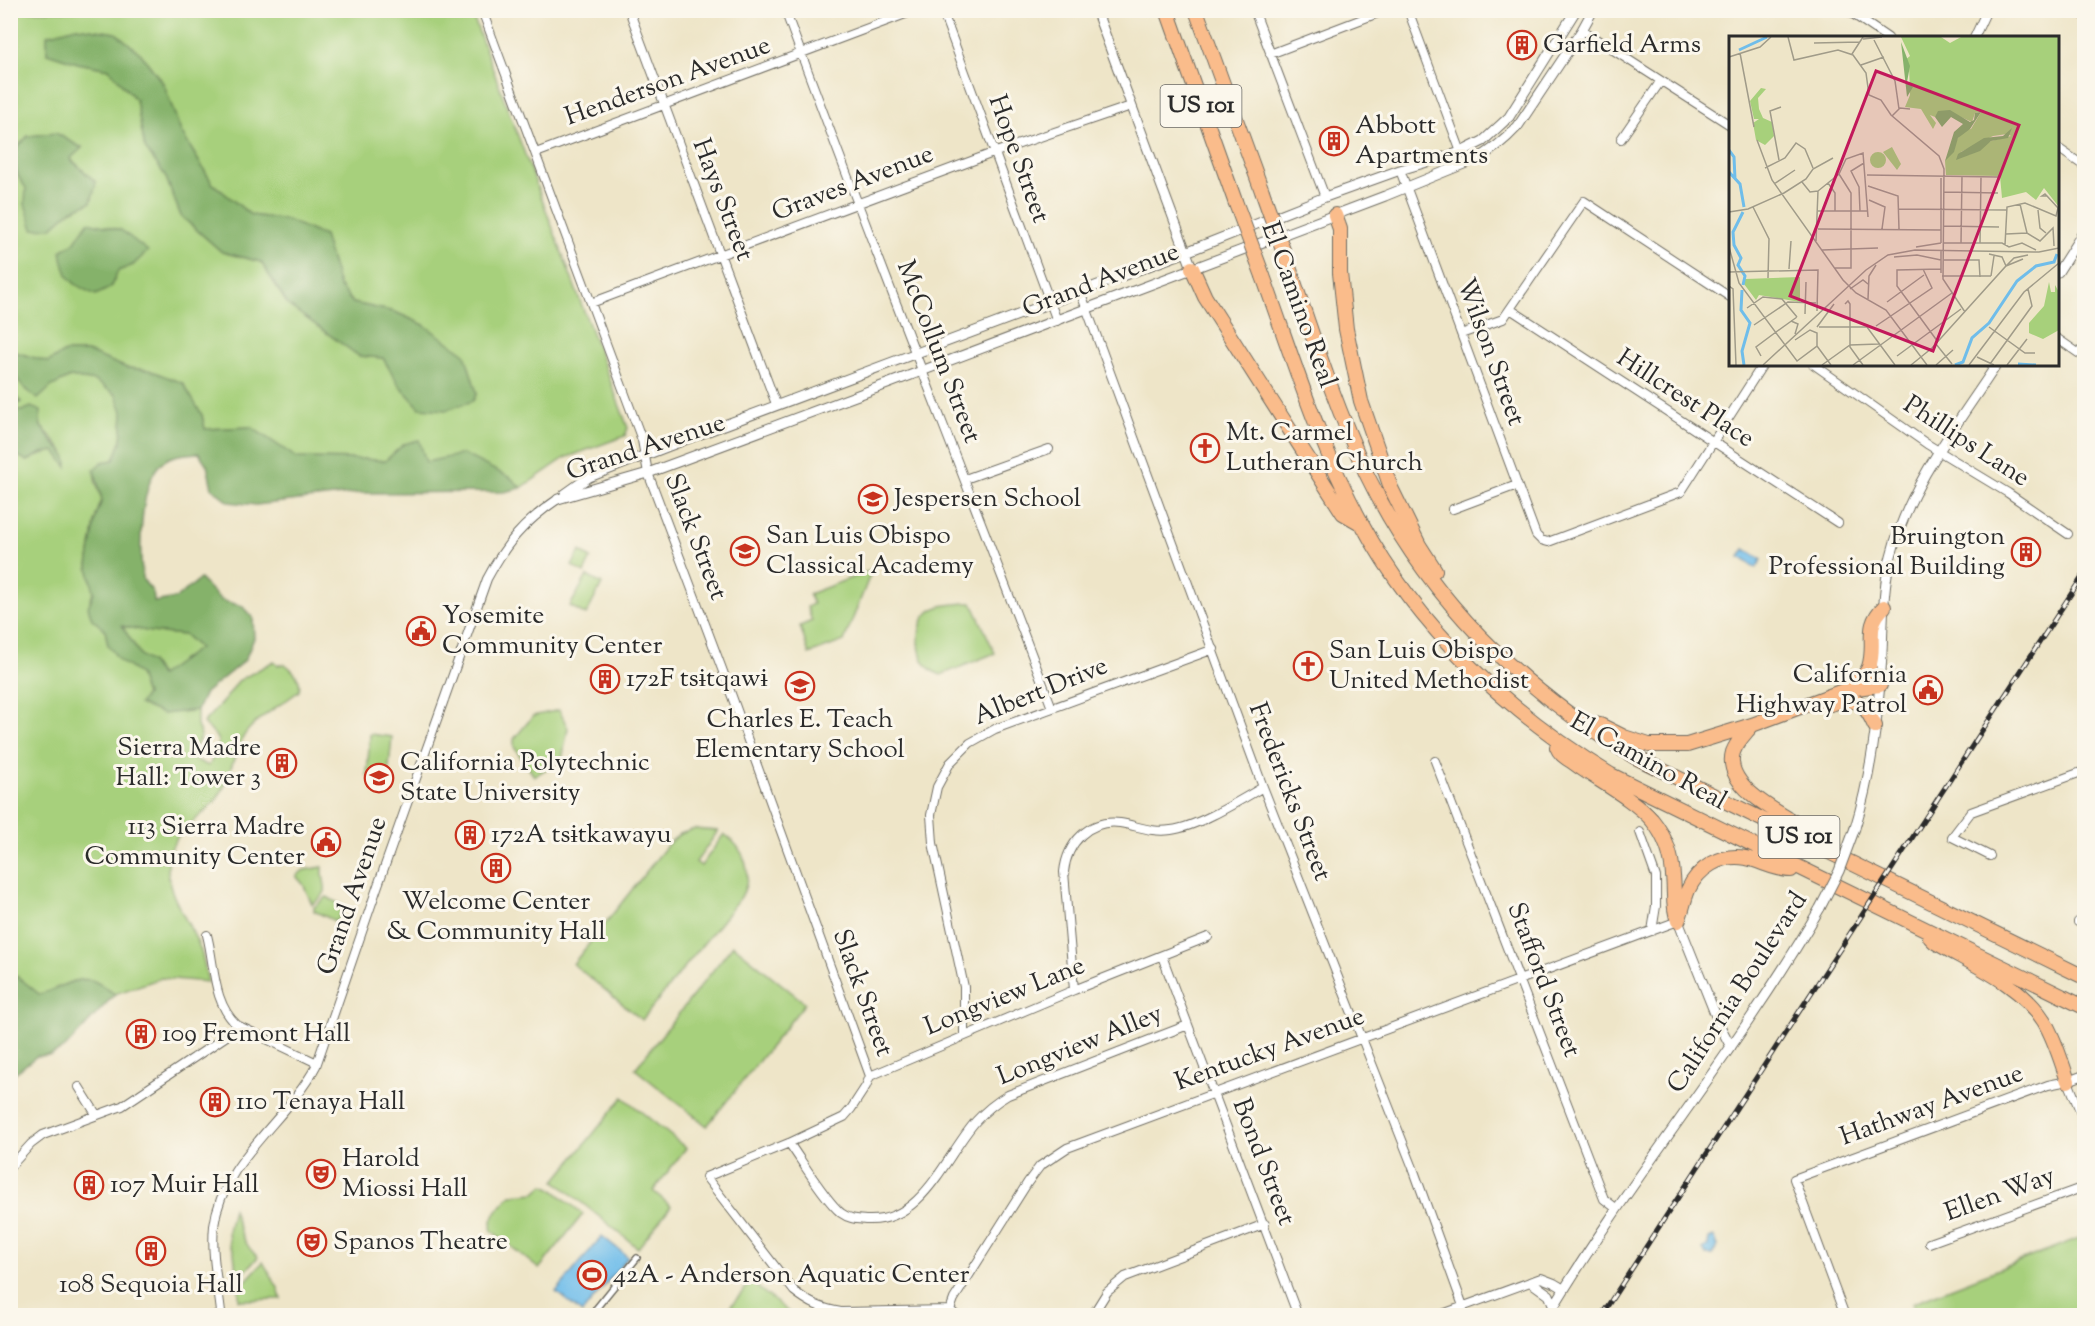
<svg xmlns="http://www.w3.org/2000/svg" width="2095" height="1326" viewBox="0 0 2095 1326" font-family="'Sorts Mill Goudy',serif">
<style>
.green{fill:#a7d07b;stroke:#697e53;stroke-width:1.5;fill-rule:evenodd}
.forest{fill:#85b26b;stroke:#586e4b;stroke-width:1.5;fill-rule:evenodd}
.water{fill:#6fbdea;stroke:#4d748a;stroke-width:1.5}
.lines{fill:none;stroke-linecap:round;stroke-linejoin:round}
.pedestrian-casing{stroke:#6f6c62;stroke-width:8}
.minor-casing{stroke:#6f6c62;stroke-width:10}
.tertiary-casing{stroke:#6f6c62;stroke-width:11}
.motorway-casing{stroke:#6f6c62;stroke-width:16}
.pedestrian{stroke:#fff;stroke-width:5}
.minor{stroke:#fff;stroke-width:8}
.tertiary{stroke:#fff;stroke-width:9}
.motorway{stroke:#fabc8b;stroke-width:14}
.rail-casing{stroke:#2b2b2b;stroke-width:5}
.rail{stroke:#fbf7ec;stroke-width:3;stroke-dasharray:9;stroke-linecap:butt}
.tertiary-bridge-casing{stroke:#6f6c62;stroke-width:11;stroke-linecap:butt}
.motorway-bridge-casing{stroke:#6f6c62;stroke-width:16;stroke-linecap:butt}
.tertiary-bridge{stroke:#fff;stroke-width:9}
.motorway-bridge{stroke:#fabc8b;stroke-width:14}
.labels{text-anchor:middle;dominant-baseline:central;stroke-width:6;stroke-linejoin:round;paint-order:stroke}
.shield{fill:#fbf7ec;stroke:#696865;stroke-width:1.5}
.shield-label{font-size:24px;font-weight:bold;fill:#2b2b2b}
.poi-label{font-size:26px;fill:#2b2b2b;stroke:#fbf7ec;text-anchor:start}
.street-label{font-size:26px;fill:#2b2b2b;stroke:#fbf7ec}
.inset-river{fill:none;stroke:#6fbdea;stroke-width:3}
.inset-road{fill:none;stroke:#a09b89;stroke-width:1.5}
.view{fill:#c2185b;fill-opacity:0.15;stroke:#c2185b;stroke-width:3}
.inset-edge{fill:none;stroke:#2b2b2b;stroke-width:3}
</style>
<rect width="100%" height="100%" fill="#fbf7ec"/>
<filter id="ink" filterUnits="userSpaceOnUse"><feTurbulence type="fractalNoise" baseFrequency=".0167" numOctaves="2"/><feDisplacementMap in="SourceGraphic" scale="12" xChannelSelector="R" yChannelSelector="G"/><feConvolveMatrix kernelMatrix="1 2 1 2 8 2 1 2 1" color-interpolation-filters="sRGB"/></filter>
<filter id="wash" filterUnits="userSpaceOnUse"><feTurbulence type="fractalNoise" baseFrequency=".008" numOctaves="4" result="noise"/><feDisplacementMap in="SourceGraphic" scale="24" xChannelSelector="R" yChannelSelector="G"/><feGaussianBlur stdDeviation="1.35" result="paint"/><feColorMatrix in="noise" values="0 0 0 0 0 0 0 0 0 0 0 0 0 0 0 0 0 1.4 0 .05"/><feComposite in="paint" operator="in"/></filter>
<g filter="url(#wash)">
<rect width="100%" height="100%" fill="#eee5c8"/>
<path class="green" d="M11,11H471L628,428L625,436L565,458L521,488L511,478L426,462L404,444L385,461L364,459L297,458L251,427L205,429L202,415L149,370L127,368L88,352H65L48,362L12,351L52,386L70,377L95,381L117,395L123,414L121,442L114,460L102,462L95,480L102,500L96,516L88,566L94,592L90,600L105,630L108,645L119,660L139,674L146,695L140,704L163,714L197,710V726L201,735L191,758L209,766C220,741 224,742 203,723L226,698L238,681L274,661L277,665L285,664C294,671 302,679 299,691C284,703 265,713 251,727C232,745 233,780 215,801C197,822 168,833 168,866C167,897 188,918 199,946C204,957 205,970 208,982L161,978L115,994C108,990 98,981 90,980C73,977 55,991 39,994L17,977L11,983V452L28,461C41,454 50,449 65,453C57,446 49,432 41,427L40,420L12,408L13,394L10,395V159L19,178L27,188L25,204L51,228L70,211L91,202L96,182L70,158L82,147L28,136L11,154ZM76,27L116,33L141,54L164,84L181,132L212,183L251,215L287,220L324,236L339,286L353,303L395,312L424,325L399,385L383,358L359,356L288,305L261,262L222,252L181,216L165,175L145,148L136,100L109,69L78,63L47,53ZM74,243L133,265L118,271L110,288L61,251Z
M580,551L591,558L584,573L572,566Z
M872,570L844,641L809,654L800,626L812,621L807,607L813,604L809,594Z
M587,576L602,584L586,615L570,606Z
M965,603H972L995,653L941,675C937,673 931,671 929,668C916,656 915,624 929,612C938,604 954,604 965,603Z
M121,625L151,632L185,635L199,648L160,676L151,662L141,656Z
M559,710L568,728L562,760L534,776L514,747V739L533,716Z
M370,734L392,737L388,777L367,775Z
M695,829L718,831L696,862L701,866L724,834C745,848 754,874 741,897L642,1020L573,964L669,843L680,834Z
M323,867C321,888 335,889 312,904L303,884L296,876L304,870Z
M327,897L343,906L337,922L314,911V907Z
M733,945L805,1003L707,1126L635,1069Z
M623,1097L686,1148L653,1191L671,1206L638,1248L555,1181Z
M544,1185L551,1188L583,1214L539,1269L492,1231C487,1218 503,1205 511,1195L535,1193Z
M233,1209C238,1226 244,1246 258,1257L237,1281L234,1253L229,1244L228,1231Z
M2084,1236V1315H1917L1912,1303Z
M263,1262L278,1288L281,1299L239,1300V1288Z
M751,1282L792,1315H739L729,1308Z"/>
<path class="forest" d="M76,27L116,33L141,54L164,85L181,132L212,183L251,215L287,220L324,236L339,286L353,303L395,312L424,325L465,354L477,393L473,401L446,410L420,408L399,385L383,358L359,356L288,305L261,262L222,252L181,216L165,175L145,148L136,100L109,69L78,63L47,53V35Z
M56,133L82,148L70,159L96,182L91,202L70,211L51,228L33,229L25,204L26,188L19,178L11,154L28,136Z
M88,222L121,230L148,251L133,265L118,271L110,288L96,295C71,284 65,280 61,251L74,243Z
M12,351L48,362L65,352H88L127,368L149,370L183,383L202,415L205,429L251,427L297,458L364,459L385,461L404,444L419,440L426,462L463,454L511,478L521,488L504,492L360,493L256,505L229,502L212,488L207,465L199,453C187,454 173,454 163,462C140,479 138,551 143,578C144,584 151,587 153,593C154,596 154,599 154,602L176,598L200,579L221,600L242,606L253,618L254,638L245,660L205,693L197,710L163,714L139,704L146,695L139,674L119,660L108,645L105,630L92,619L88,607L94,592L88,566L96,516L102,500L94,469L102,462L114,460L121,442L123,414L116,395L95,381L70,377L52,386L38,399C19,385 10,375 12,351ZM122,626L151,632L185,635L199,648L160,676L151,662L141,656Z
M13,393L21,402L12,409L22,411L31,407L41,411L40,420L41,427C47,432 48,437 53,442C61,451 68,454 67,467L55,451L42,453L27,461L11,452L10,395Z
M17,976L39,994C55,991 73,977 90,980C98,981 108,990 115,994L65,1048L51,1055L37,1056L11,1076V983Z"/>
<path class="water" d="M1745,549L1762,560L1756,568L1740,557Z
M602,1236L628,1257L582,1313L556,1292Z
M1714,1237L1718,1246L1712,1255H1706L1703,1249L1708,1245L1709,1239Z"/>
</g>
<g filter="url(#ink)">
<g class="lines">
<g class="pedestrian-casing">
<path id="pedestrian" d="M590,1316L637,1258"/>
</g>
<g class="minor-casing">
<path id="minor" d="M629,10L776,404
M785,10C871,244 964,475 1052,708
M942,10L1057,321
M1254,10L1325,197
M1408,10L1461,152
M1847,10L1888,38
M483,13L642,440L648,473L722,669L870,1076
M1582,30L1730,125
M1974,38L1987,10
M1270,54L1386,10
M1621,139L1660,82
M2058,148L2084,166
M536,153L916,10
M1400,170L1536,535L1541,540L1548,542L1681,492L1763,364
M1080,291L1263,787L1413,1168L1463,1306
M591,303L993,153L1131,106
M1510,309L1838,523
M1461,334L1503,319L1584,201L1730,297
M2058,339L2084,357
M1813,364L1927,444L2008,493L2068,534
M965,479L1049,449
M1453,509L1517,485
M1435,761L1604,1199L1617,1209
M1640,832L1656,877V906L1652,931
M1990,856L1952,837L1971,812L2084,771
M2078,922L2084,923
M207,935C215,965 212,1002 237,1025L317,1063
M1162,956L1298,1316
M1074,990L1064,872C1067,843 1089,819 1120,823C1138,826 1152,833 1171,830C1197,827 1239,801 1263,787
M964,1036V987L933,843L931,815L937,787L950,763L970,743L995,729L1214,649
M2068,1081L2084,1121
M79,1087L96,1114
M789,1143C802,1161 825,1200 841,1213C849,1219 857,1219 867,1220C923,1223 945,1156 976,1121C986,1110 996,1102 1008,1095L1188,1025
M10,1167L31,1144L43,1135L122,1106L231,1033L237,1025
M1929,1243L2084,1187
M950,1310L954,1299L1028,1182L1040,1166L1067,1148L1678,921
M217,1316L221,1312C218,1284 211,1254 214,1226C222,1160 287,1121 316,1066L377,888L487,579C506,543 524,522 558,499
M957,1316L950,1310L841,1312C822,1309 809,1303 794,1291L706,1177L789,1143L844,1117L851,1109L866,1086L870,1076L1074,990L1208,937
M1092,1316L1107,1292L1125,1277L1265,1224
M1437,1316L1541,1278L1554,1283L1564,1289
M1845,1316L1794,1179L2048,1085L2068,1081L2084,1075"/>
</g>
<g class="tertiary-casing">
<path id="tertiary" d="M1096,10L1192,268
M2077,10L2084,15
M2058,272L2084,231
M565,494L589,477L687,439L1186,252L1325,197L1400,170L1461,152L1483,141L1509,117L1576,10
M558,499L648,473L866,392L1385,196L1476,159C1493,151 1505,140 1518,126L1582,30L1593,10
M1855,828C1871,776 1877,724 1881,670C1884,632 1881,593 1891,556C1909,485 1957,425 1997,364
M1678,921L1720,1026L1731,1047
M1531,1282L1549,1295L1554,1306
M1548,1316C1632,1175 1738,1050 1820,908"/>
</g>
<g class="motorway-casing">
<path id="motorway" d="M1167,10L1235,201
M1196,10L1262,191
M1335,215L1340,229V273L1346,329L1361,401L1391,488L1419,545L1435,570
M1289,267C1313,337 1336,408 1367,475C1425,595 1521,691 1635,757L2084,977
M1192,268L1205,297L1343,513L1362,524
M1263,276C1293,359 1319,445 1361,522C1418,629 1509,713 1611,775L2084,1007
M1849,688C1856,682 1866,676 1869,667C1877,643 1863,627 1884,607
M1831,704C1857,695 1865,703 1875,726
M1585,722L1600,725L1624,737L1649,745H1687L1752,725L1848,689L1880,685
M1752,725C1745,734 1737,741 1733,752C1721,793 1803,823 1828,843
M1557,747C1560,755 1567,758 1574,763C1597,780 1634,799 1652,820C1665,836 1672,856 1673,876C1675,892 1672,906 1678,921
M1678,921C1682,911 1684,900 1688,890C1698,868 1721,853 1746,858C1761,861 1775,870 1791,870
M1930,937L1935,942C1972,964 2020,983 2044,1021C2055,1039 2061,1061 2068,1081"/>
</g>
<use href="#pedestrian" class="pedestrian"/>
<use href="#minor" class="minor"/>
<use href="#tertiary" class="tertiary"/>
<use href="#motorway" class="motorway"/>
<g class="rail-casing">
<path id="rail" d="M1601,1316L2084,574"/>
</g>
<use href="#rail" class="rail"/>
<g class="tertiary-bridge-casing">
<path id="tertiary-bridge" d="M1820,908L1839,871L1855,828"/>
</g>
<g class="motorway-bridge-casing">
<path id="motorway-bridge" d="M1262,191L1289,267
M1235,201L1263,276"/>
</g>
<use href="#tertiary-bridge" class="tertiary-bridge"/>
<use href="#motorway-bridge" class="motorway-bridge"/>
</g>
</g>
<defs>
<g id="building-ring" transform="scale(1.5)"><circle r="9.5" fill="#fbf7ec" stroke="#c8321e" stroke-width="1.5"/><path d="M-4-6H4V6H1V3H-1V6H-4ZM-2.5-4.3h1.7v1.8h-1.7ZM.8-4.3h1.7v1.8H.8ZM-2.5-1h1.7V.8h-1.7ZM.8-1h1.7V.8H.8Z" fill="#c8321e"/></g>
<g id="church-ring" transform="scale(1.5)"><circle r="9.5" fill="#fbf7ec" stroke="#c8321e" stroke-width="1.5"/><path d="M-1.2-6h2.4v3.5h3.3v2.4h-3.3V6h-2.4V-.1h-3.3v-2.4h3.3Z" fill="#c8321e"/></g>
<g id="school-ring" transform="scale(1.5)"><circle r="9.5" fill="#fbf7ec" stroke="#c8321e" stroke-width="1.5"/><path d="M0-5L7-2L0 1L-7-2ZM-4 1L0 2.5L4 1V4Q0 6-4 4Z" fill="#c8321e"/></g>
<g id="civic-ring" transform="scale(1.5)"><circle r="9.5" fill="#fbf7ec" stroke="#c8321e" stroke-width="1.5"/><path d="M-.6-6.5H3V-4.5H.6V-3L4-1V1h2V6H-6V1h2V-1L-.6-3ZM-1.2 2.5V6h2.4V2.5Z" fill="#c8321e"/></g>
<g id="university-ring" transform="scale(1.5)"><circle r="9.5" fill="#fbf7ec" stroke="#c8321e" stroke-width="1.5"/><path d="M0-5L7-2L0 1L-7-2ZM-4 1L0 2.5L4 1V4Q0 6-4 4Z" fill="#c8321e"/></g>
<g id="theatre-ring" transform="scale(1.5)"><circle r="9.5" fill="#fbf7ec" stroke="#c8321e" stroke-width="1.5"/><path d="M-5-5.5Q0-4 5-5.5V0Q5 5 0 6Q-5 5-5 0ZM-3.3-2.5H-1v1.5H-3.3ZM1-2.5H3.3v1.5H1ZM-2.8 1Q0 5.5 2.8 1Z" fill="#c8321e"/></g>
<g id="stadium-ring" transform="scale(1.5)"><circle r="9.5" fill="#fbf7ec" stroke="#c8321e" stroke-width="1.5"/><path d="M0-5a6.5 5 0 1 0 0 10a6.5 5 0 1 0 0-10ZM-3.5-1.8h7v3.6h-7Z" fill="#c8321e"/></g>
</defs>
<g fill-rule="evenodd">
<use href="#building-ring" x="1522" y="45"/>
<use href="#building-ring" x="1334" y="141"/>
<use href="#church-ring" x="1205" y="448"/>
<use href="#school-ring" x="873" y="499"/>
<use href="#school-ring" x="745" y="551"/>
<use href="#building-ring" x="2026" y="552"/>
<use href="#civic-ring" x="421" y="631"/>
<use href="#church-ring" x="1308" y="666"/>
<use href="#building-ring" x="605" y="679"/>
<use href="#school-ring" x="800" y="686"/>
<use href="#civic-ring" x="1928" y="690"/>
<use href="#building-ring" x="282" y="763"/>
<use href="#university-ring" x="379" y="778"/>
<use href="#building-ring" x="470" y="835"/>
<use href="#civic-ring" x="326" y="842"/>
<use href="#building-ring" x="496" y="868"/>
<use href="#building-ring" x="141" y="1034"/>
<use href="#building-ring" x="215" y="1102"/>
<use href="#theatre-ring" x="321" y="1174"/>
<use href="#building-ring" x="89" y="1185"/>
<use href="#theatre-ring" x="312" y="1242"/>
<use href="#building-ring" x="151" y="1251"/>
<use href="#stadium-ring" x="592" y="1275"/>
</g>
<g class="labels">
<g class="shield">
<rect x="1160.5" y="85" width="81" height="42" rx="4.5"/>
<rect x="1758.5" y="816" width="81" height="42" rx="4.5"/>
</g>
<g class="shield-label">
<text x="1201" y="106">US 101</text>
<text x="1799" y="837">US 101</text>
</g>
<g class="poi-label">
<text x="1543" y="45">Garfield Arms</text>
<text x="1355" y="126">Abbott<tspan x="1355" dy="30">Apartments</tspan></text>
<text x="1226" y="433">Mt. Carmel<tspan x="1226" dy="30">Lutheran Church</tspan></text>
<text x="894" y="499">Jespersen School</text>
<text x="766" y="536">San Luis Obispo<tspan x="766" dy="30">Classical Academy</tspan></text>
<text x="2005" y="537" text-anchor="end">Bruington<tspan x="2005" dy="30">Professional Building</tspan></text>
<text x="442" y="616">Yosemite<tspan x="442" dy="30">Community Center</tspan></text>
<text x="1329" y="651">San Luis Obispo<tspan x="1329" dy="30">United Methodist</tspan></text>
<text x="1907" y="675" text-anchor="end">California<tspan x="1907" dy="30">Highway Patrol</tspan></text>
<text x="626" y="679">172F tsɨtqawɨ</text>
<text x="800" y="720" text-anchor="middle">Charles E. Teach<tspan x="800" dy="30">Elementary School</tspan></text>
<text x="261" y="748" text-anchor="end">Sierra Madre<tspan x="261" dy="30">Hall: Tower 3</tspan></text>
<text x="400" y="763">California Polytechnic<tspan x="400" dy="30">State University</tspan></text>
<text x="305" y="827" text-anchor="end">113 Sierra Madre<tspan x="305" dy="30">Community Center</tspan></text>
<text x="491" y="835">172A tsɨtkawayu</text>
<text x="496" y="902" text-anchor="middle">Welcome Center<tspan x="496" dy="30">&amp; Community Hall</tspan></text>
<text x="162" y="1034">109 Fremont Hall</text>
<text x="236" y="1102">110 Tenaya Hall</text>
<text x="342" y="1159">Harold<tspan x="342" dy="30">Miossi Hall</tspan></text>
<text x="110" y="1185">107 Muir Hall</text>
<text x="333" y="1242">Spanos Theatre</text>
<text x="613" y="1275">42A - Anderson Aquatic Center</text>
<text x="151" y="1285" text-anchor="middle">108 Sequoia Hall</text>
</g>
<g class="street-label">
<text transform="translate(668 82) rotate(-20)">Henderson Avenue</text>
<text transform="translate(1018 159) rotate(70)">Hope Street</text>
<text transform="translate(853 184) rotate(-21)">Graves Avenue</text>
<text transform="translate(722 200) rotate(69)">Hays Street</text>
<text transform="translate(1101 281) rotate(-21)">Grand Avenue</text>
<text transform="translate(1298 305) rotate(70)">El Camino Real</text>
<text transform="translate(938 352) rotate(69)">McCollum Street</text>
<text transform="translate(1490 352) rotate(70)">Wilson Street</text>
<text transform="translate(1685 399) rotate(33)">Hillcrest Place</text>
<text transform="translate(1966 442) rotate(33)">Phillips Lane</text>
<text transform="translate(646 448) rotate(-18)">Grand Avenue</text>
<text transform="translate(695 537) rotate(69)">Slack Street</text>
<text transform="translate(1041 692) rotate(-22)">Albert Drive</text>
<text transform="translate(1648 762) rotate(29)">El Camino Real</text>
<text transform="translate(1289 792) rotate(69)">Fredericks Street</text>
<text transform="translate(353 896) rotate(-71)">Grand Avenue</text>
<text transform="translate(1543 980) rotate(69)">Stafford Street</text>
<text transform="translate(862 993) rotate(70)">Slack Street</text>
<text transform="translate(1738 993) rotate(-57)">California Boulevard</text>
<text transform="translate(1005 997) rotate(-22)">Longview Lane</text>
<text transform="translate(1080 1046) rotate(-22)">Longview Alley</text>
<text transform="translate(1270 1050) rotate(-20)">Kentucky Avenue</text>
<text transform="translate(1932 1106) rotate(-20)">Hathway Avenue</text>
<text transform="translate(1263 1162) rotate(69)">Bond Street</text>
<text transform="translate(2000 1195) rotate(-20)">Ellen Way</text>
</g>
</g>
<g transform="translate(1729 36)">
<rect width="330" height="330" fill="#eee5c8"/>
<path d="M172,1H212L221,7L232,1H330V171L315,152L307,164L297,156L273,162L271,140L217,139L216,125L229,102L236,94L242,93L252,76L246,77L243,86L218,75L206,81L201,79L207,87L204,93L192,73L176,71L181,59L180,28L176,24L181,20ZM278,98L282,100L262,105L240,119L232,116L264,100ZM32,52L37,53L29,62L30,73L34,82L43,86L45,100L36,109L27,104L24,87L30,83H25L21,65ZM163,111L172,128L168,134L154,116ZM141 124a8 8 0 1 1 16 0a8 8 0 1 1-16 0ZM71,241V266L30,259L27,264L15,248L16,243ZM320,246L322,256H326V249L330,256V294L314,303L300,297V287L315,270Z" fill="#a7d07b" fill-rule="evenodd"/>
<path d="M172,6L181,30L178,46L184,51L178,61ZM221,74L241,86L245,84L246,77L252,76L241,93L229,102L225,116L216,125L225,96L234,88L222,81L213,91L206,81L209,75ZM283,92L279,102L262,105L251,115L227,124L229,118L255,102L274,100Z" fill="#85b26b"/>
<path class="inset-river" d="M10,14L38,1M0,114L5,121L6,143M0,136L11,148L15,171M14,176L4,196L5,209L12,222L9,229L16,240L14,249M13,254L12,274L21,287L13,315L15,329M289,328L307,329M226,329L234,326L243,302L260,287L288,245L307,230L325,226L328,218"/>
<path class="inset-road" d="M59,1L65,24L109,14L124,19L137,37L140,59L152,64L162,79L210,120L215,133L214,243L236,276M134,3L153,1M145,4L166,45L170,73M85,7L131,6M11,17L25,91M123,18L134,1M0,21L31,11L42,1M132,29L155,21M163,80L171,72L181,73M28,104L43,144L114,244L127,257L157,274L198,329M50,124L41,75L52,71M36,132L56,122L67,107L76,113L84,132M138,139L269,141M73,146L81,156L89,155M99,147L106,157V175M45,148L66,134M139,150L169,160L170,193M215,156L269,157M140,164L156,171L153,193M291,168L298,197M24,171L40,203L39,242M170,173L278,174M309,174L311,192L317,197M89,175H139M131,175L130,151L122,135L135,127M0,176L19,173L55,157L77,143L84,133L104,122M215,190L270,191M89,193L212,194M277,198L298,197L311,205L324,192L325,210M87,205L89,155L110,138L117,123L134,117L139,181M212,207V142M214,207H273L280,211L293,207L307,214M232,207L233,140M251,207L252,141M276,209L278,171L296,167L327,180L329,172L318,160H313L316,158L318,160M0,211L10,247L68,325L88,310V297L81,294L66,304M187,211L212,207M93,214L149,212M212,214V237M260,218L273,221L277,230M165,221L188,219L212,224M215,224H250L251,241M277,230L285,222L299,219M106,232H122V157L110,138M60,233L62,205M0,236L89,234L88,275M213,240H262M262,240L265,220M0,250L4,253L7,329M121,253L134,244L139,248M139,263L140,240L147,229M158,266L195,239M116,268L119,265L121,268V311L134,329M18,272L34,261L53,263L68,281M76,278L77,246M62,285L69,288L66,298M25,289L59,266L87,267M147,290L203,252L194,233M88,291L105,268M90,291H138L166,329M260,291L296,317H306M47,296L68,281M209,306L168,250V234L212,233M207,308L223,328M88,310L102,329M32,320L27,311L47,296M168,320L232,273M248,321L265,329M261,328L303,270L299,253M34,329L137,234L159,219L186,214L310,216L330,212M93,329L121,309L150,308M124,329L223,257M182,329L203,312L277,230L294,223M207,329L224,314M240,329L295,256L330,227M278,329L298,303"/>
<path class="view" d="M147,35L290,89L204,315L61,260Z"/>
<rect width="330" height="330" class="inset-edge"/>
</g>
<rect width="2095" height="1326" fill="none" stroke="#fbf7ec" stroke-width="36"/>
</svg>
